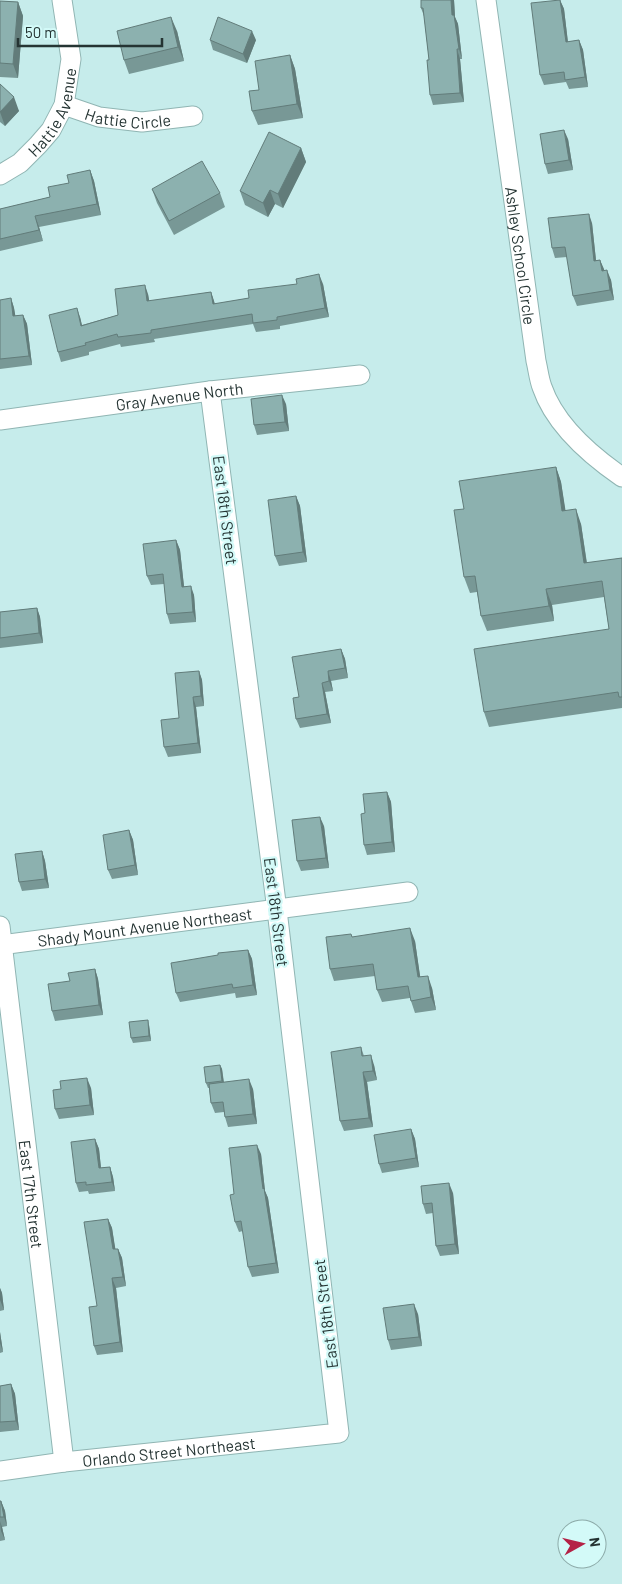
<svg xmlns="http://www.w3.org/2000/svg" width="622" height="1584" viewBox="0 0 622 1584" font-family="Barlow,sans-serif">
<style>
.lines{fill:none;stroke-linecap:round;stroke-linejoin:round}
.minor-casing{stroke:#90b5b3;stroke-width:21}
.minor{stroke:#fff;stroke-width:19}
.wall{fill:#789896}
.shaded-wall{fill:#627c7a}
.building{fill:#8cb1af;stroke:#627c7a}
.labels{text-anchor:middle;dominant-baseline:central;stroke-width:4.5;stroke-linejoin:round;paint-order:stroke}
.street-label{font-size:16px;fill:#253433;stroke:#d3faf8}
</style>
<rect width="100%" height="100%" fill="#c6eceb"/>
<g class="lines">
<g class="minor-casing">
<g id="minor">
<path id="s1" d="M486,0L536,361C538,369 539,379 542,387C555,425 590,455 622,477"/>
<path id="s2" d="M64,105L99,117L142,122L193,116"/>
<path id="s3" d="M0,175L20,163L38,145L51,130L64,105L71,59L62,0"/>
<path id="s4" d="M0,420L210,391L360,375"/>
<path id="s5" d="M0,926L64,1462"/>
<path id="s6" d="M0,945L408,892"/>
<path id="s7" d="M0,1471L64,1462L339,1433L277,910L210,391"/>
</g>
</g>
<use href="#minor" class="minor"/>
</g>
<path class="wall" d="M421,0H454L455,17L458,24L462,59H460L464,102L433,105L430,95L429,60L424,16L421,8Z
M560,0L564,9L568,42L579,40L583,50L588,87L569,89L566,82L544,85L540,75Z
M0,1L18,2L23,16L18,78L0,77Z
M177,31L184,61L129,74L124,60Z
M210,40H256L247,63L213,50Z
M290,55L295,69L303,118L258,125L252,111L259,90Z
M0,84L19,111L5,126L0,122Z
M568,139L573,170L548,174L545,164Z
M301,148L306,162L283,208L275,204L268,217L245,205L240,191Z
M90,170L94,181L101,215L39,227L43,241L0,251V209L50,197L69,183Z
M152,189L220,193L225,207L174,235L157,203Z
M592,223L596,260H600L604,271L611,280L614,300L577,306L573,296L567,257L555,258L552,248Z
M323,284L329,317L280,326V329L256,332L253,324L154,339L155,342L121,347L120,344L89,352V355L61,362L58,352L80,317L82,325L118,315L148,294L149,301L211,292L215,304L249,298Z
M11,298L14,308L15,316L23,315L27,324L32,365L0,369V339Z
M286,404L289,431L257,435L254,425Z
M556,467L561,482L565,510L581,524L587,563L622,558V708L489,727L484,712L609,629L604,597L552,605L554,621L487,631L481,616L477,592L470,593L464,577V509Z
M296,496L300,506L307,562L279,566L275,556Z
M176,540L180,550L184,586L194,595L196,622L170,624L167,614L164,584L151,585L147,576Z
M37,608L40,617L43,643L0,648V612Z
M341,649L345,659L348,678L331,681L333,691L325,692L331,723L300,728L296,719L299,697Z
M199,671L202,680L204,706L196,707L201,753L168,757L164,747L179,718Z
M387,792L391,802L395,852L367,855L364,845L365,813Z
M324,826L329,868L301,871L297,861Z
M129,830L133,840L138,875L112,879L108,870Z
M42,851L45,861L49,888L22,891L19,882Z
M352,937L415,941L420,977L432,988L436,1010L415,1013L410,998L382,1002L377,990L375,976L334,981L330,969Z
M248,950L252,959L257,995L236,998L235,993L180,1002L176,993Z
M95,969L98,979L103,1015L55,1021L52,1011L70,981Z
M149,1025L151,1041L133,1043L131,1038Z
M361,1047L364,1056L374,1065L377,1080L367,1082L373,1127L344,1131L340,1121Z
M220,1065L222,1069L224,1082L253,1089L257,1124L228,1127L225,1117L224,1112L215,1113L211,1103L209,1088H208L206,1083Z
M91,1088L94,1115L59,1119L55,1109Z
M411,1129L415,1139L419,1167L382,1173L379,1164Z
M95,1139L99,1149L101,1168L110,1167L113,1177L115,1191L89,1194L88,1191L79,1192L76,1183Z
M261,1154L265,1191L268,1198L279,1273L252,1277L248,1267L243,1231L239,1232L235,1222L234,1194Z
M453,1193L459,1254L440,1256L436,1246L433,1213L426,1214L423,1204Z
M108,1219L112,1228L115,1249H118L122,1258L126,1286L116,1288L123,1352L97,1355L94,1346L97,1306Z
M0,1288L2,1293L4,1310L0,1311Z
M418,1314L422,1346L391,1350L388,1340Z
M0,1332L3,1352L0,1353Z
M11,1384L15,1394L19,1430L0,1432V1386Z
M0,1501H1L5,1511L7,1526L2,1527L5,1540L0,1541Z"/>
<path class="shaded-wall" d="M451,0H454L455,17L458,24L462,59L459,49L452,15Z
M560,0L564,9L569,52L566,42Z
M18,2L23,16L18,78L13,64Z
M171,17L177,31L184,61L178,47Z
M252,31L256,40L247,63L243,54Z
M579,40L583,50L588,87L585,77Z
M457,49L460,59L464,102L460,93Z
M290,55L295,69L303,118L297,104Z
M14,97L19,111L5,126L0,112Z
M564,130L568,139L573,170L569,160Z
M301,148L306,162L283,208L278,194Z
M90,170L94,181L101,215L97,204Z
M270,190L275,204L268,217L263,203Z
M589,214L592,223L597,270L594,261Z
M35,216L39,227L43,241L39,230Z
M600,260L604,269L606,281L602,271Z
M607,270L611,280L614,300L610,290Z
M319,274L323,284L329,317L325,308Z
M145,285L148,294L151,311L147,301Z
M211,292L214,301L216,313L213,304Z
M11,298L14,308L17,325L13,316Z
M77,308L80,317L84,335L81,326Z
M23,315L27,324L32,365L29,356Z
M282,395L286,404L289,431L285,422Z
M556,467L561,482L568,526L562,511Z
M296,496L300,506L307,562L303,552Z
M576,509L581,524L589,579L584,563Z
M176,540L180,550L185,596L182,587Z
M191,586L194,595L196,622L193,612Z
M546,589L552,605L554,621L549,606Z
M37,608L40,617L43,643L39,633Z
M341,649L345,659L348,678L345,668Z
M199,671L202,680L204,706L201,696Z
M328,671L331,681L333,691L329,681Z
M322,683L325,692L331,723L327,714Z
M193,697L196,707L201,753L198,743Z
M387,792L391,802L395,852L392,842Z
M320,817L324,826L329,868L326,858Z
M129,830L133,840L138,875L135,865Z
M42,851L45,861L49,888L45,879Z
M410,928L415,941L422,989L418,977Z
M248,950L252,959L257,995L253,985Z
M95,969L98,979L103,1015L99,1005Z
M428,976L432,988L436,1010L431,997Z
M148,1020L149,1025L151,1041L149,1036Z
M371,1055L374,1065L377,1080L373,1071Z
M220,1065L222,1069L224,1086L222,1081Z
M363,1072L367,1082L373,1127L369,1118Z
M87,1078L91,1088L94,1115L90,1105Z
M249,1079L253,1089L257,1124L253,1114Z
M411,1129L415,1139L419,1167L416,1158Z
M95,1139L99,1149L102,1178L99,1168Z
M257,1145L261,1154L265,1191L268,1198L279,1273L276,1263L263,1189Z
M110,1167L113,1177L115,1191L112,1182Z
M449,1183L453,1193L459,1254L455,1244Z
M108,1219L112,1228L117,1259L113,1249Z
M118,1249L122,1258L126,1286L123,1277Z
M112,1278L116,1288L123,1352L120,1342Z
M0,1288L2,1293L4,1310L0,1300Z
M414,1304L418,1314L422,1346L419,1337Z
M0,1332L3,1352L0,1343Z
M11,1384L15,1394L19,1430L16,1421Z
M1,1501L5,1511L7,1526L4,1517Z
M0,1521L2,1527L5,1540L1,1531Z"/>
<path class="building" d="M421,0H451L452,15H454L459,49H457L460,93L430,95L427,60H429L423,8H421Z
M560,0L566,42L579,40L585,77L565,80L564,72L540,75L531,3Z
M0,1L18,2L13,64L0,63Z
M171,17L178,47L124,60L117,31Z
M218,17L252,31L243,54L210,40Z
M290,55L297,104L252,111L249,91L259,90L255,61Z
M0,84L14,97L0,112Z
M564,130L569,160L545,164L540,134Z
M269,132L301,148L278,194L270,190L263,203L240,191Z
M202,161L220,193L169,221L152,189Z
M90,170L97,204L35,216L39,230L0,239V209L50,197L48,187L69,183L67,175Z
M589,214L594,261L600,260L602,271L607,270L610,290L573,296L565,247L552,248L548,218Z
M319,274L325,308L277,317V320L253,323L252,314L151,330V333L118,337L117,334L85,343L86,345L58,352L49,315L77,308L81,326L118,315L115,289L145,285L147,301L211,292L213,304L249,298L248,290L297,284L296,279Z
M11,298L13,316L23,315L29,356L0,359V300Z
M282,395L285,422L254,425L251,399Z
M556,467L562,511L576,509L584,563L622,558V697H619L618,692L484,712L474,649L609,629L602,581L546,589L549,606L481,616L475,576L464,577L454,510L464,509L459,481Z
M296,496L303,552L275,556L268,500Z
M176,540L182,587L191,586L193,612L167,614L163,574L147,576L143,544Z
M37,608L39,633L0,638V612Z
M341,649L345,668L328,671L329,681L322,683L327,714L296,719L293,698L299,697L292,657Z
M199,671L201,696L193,697L198,743L164,747L161,720L179,718L175,673Z
M387,792L392,842L364,845L361,814L365,813L363,794Z
M320,817L326,858L297,861L292,820Z
M129,830L135,865L108,870L103,835Z
M42,851L45,879L19,882L15,854Z
M410,928L418,977L428,976L431,997L411,1001L408,986L377,990L373,964L330,969L326,937L351,934L352,937Z
M248,950L253,985L233,988L232,984L176,993L171,963L218,955V953Z
M95,969L99,1005L52,1011L48,984L70,981L68,973Z
M148,1020L149,1036L131,1038L129,1022Z
M361,1047L362,1056L371,1055L373,1071L363,1072L369,1118L340,1121L331,1052Z
M220,1065L222,1081L206,1083L204,1067Z
M87,1078L90,1105L55,1109L53,1090L61,1089L60,1081Z
M249,1079L253,1114L225,1117L223,1102L211,1103L209,1084Z
M411,1129L416,1158L379,1164L374,1135Z
M95,1139L99,1168L110,1167L112,1182L86,1185V1182L76,1183L71,1142Z
M257,1145L263,1189L264,1188L276,1263L248,1267L241,1221L235,1222L230,1195L234,1194L229,1148Z
M449,1183L455,1244L436,1246L432,1203L423,1204L421,1186Z
M108,1219L113,1249H118L123,1277L112,1278L120,1342L94,1346L89,1307L97,1306L84,1222Z
M414,1304L419,1337L388,1340L383,1308Z
M11,1384L16,1421L0,1422V1386Z
M0,1501H1L4,1517H0Z"/>
<g class="labels">
<g class="street-label">
<text stroke="none"><textPath href="#s3" startOffset="86">Hattie Avenue</textPath></text>
<text stroke="none"><textPath href="#s2" startOffset="66">Hattie Circle</textPath></text>
<text stroke="none"><textPath href="#s1" startOffset="258">Ashley School Circle</textPath></text>
<text stroke="none"><textPath href="#s4" startOffset="181">Gray Avenue North</textPath></text>
<text transform="translate(226 510) rotate(83)">East 18th Street</text>
<text transform="translate(277 912) rotate(83)">East 18th Street</text>
<text stroke="none"><textPath href="#s6" startOffset="146">Shady Mount Avenue Northeast</textPath></text>
<text stroke="none"><textPath href="#s5" startOffset="270">East 17th Street</textPath></text>
<text transform="translate(325 1314) rotate(-97)">East 18th Street</text>
<text stroke="none"><textPath href="#s7" startOffset="170">Orlando Street Northeast</textPath></text>
</g>
</g>
<g transform="translate(582 1544) rotate(82)"><circle r="24" fill="#d3faf8" stroke="#8daba9"/>
<path d="M0-4L9 19L0 12L-9 19Z" fill="#b42246"/>
<text y="-8" font-size="14" font-weight="bold" text-anchor="middle" fill="#253433">N</text>
</g>
<path d="M18 38v8h144v-8" fill="none" stroke="#253433" stroke-width="2.5"/>
<text x="25" y="38" font-size="15" fill="#253433" stroke="#d3faf8" stroke-width="4" paint-order="stroke">50 m</text>
</svg>
